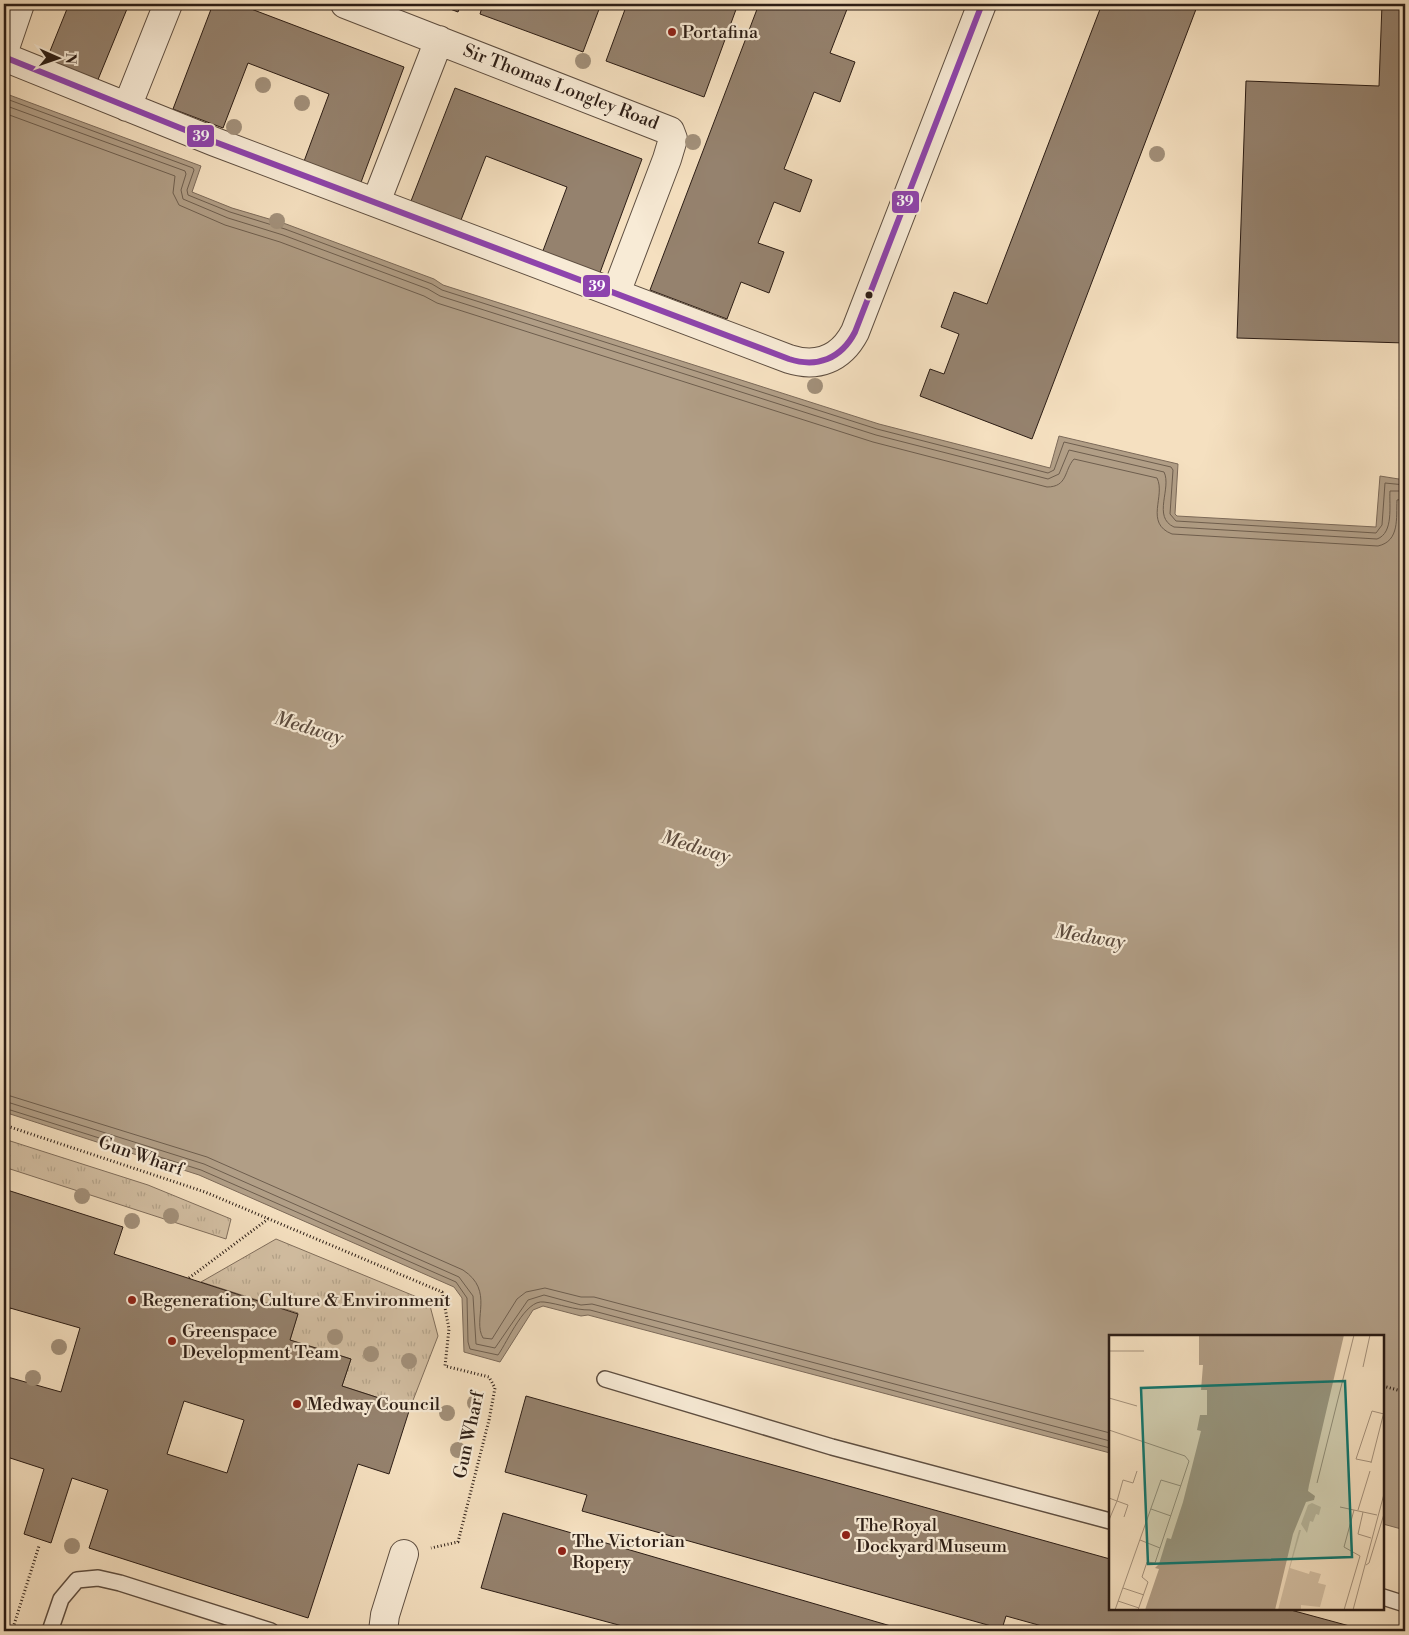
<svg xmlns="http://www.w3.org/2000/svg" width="1409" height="1635" viewBox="0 0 1409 1635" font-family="'Libre Bodoni',serif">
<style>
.grass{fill:url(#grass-tufts);stroke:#806e5c}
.water{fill:#b19e86;stroke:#7c6a59}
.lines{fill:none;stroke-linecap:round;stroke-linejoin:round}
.shore{stroke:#6e5e4e;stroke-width:1}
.building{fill:#95826e;stroke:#2c1d15;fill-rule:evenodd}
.service-casing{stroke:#5e4e40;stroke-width:18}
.minor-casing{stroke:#5e4e40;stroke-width:30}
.path{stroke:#2c1d15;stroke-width:3;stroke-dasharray:1 2.5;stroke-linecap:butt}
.service{stroke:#f8ebd6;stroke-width:15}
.minor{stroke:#f8ebd6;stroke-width:28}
.bus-1-casing{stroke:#f8ebd6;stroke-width:10}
.bus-1{stroke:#8e44ad;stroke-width:6}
.tree{fill:#a2907a}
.poi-dot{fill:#8f2418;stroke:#f8ebd6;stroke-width:2}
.bus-dot{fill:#2c1d15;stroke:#f8ebd6;stroke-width:2}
.labels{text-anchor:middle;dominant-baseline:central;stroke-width:4.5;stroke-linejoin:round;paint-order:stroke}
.poi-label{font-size:18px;fill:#2c1d15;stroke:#f8ebd6;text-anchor:start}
.street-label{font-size:18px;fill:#2c1d15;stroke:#f8ebd6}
.water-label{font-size:19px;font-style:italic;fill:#5b4a3d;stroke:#f8ebd6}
.inset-road{fill:none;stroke:#a5927c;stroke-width:1}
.view{fill:#0f766e;fill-opacity:0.15;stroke:#0f766e;stroke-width:2.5}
.inset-edge{fill:none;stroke:#2c1d15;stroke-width:2.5}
.line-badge{stroke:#f8ebd6;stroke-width:2}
.badge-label{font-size:14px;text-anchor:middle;font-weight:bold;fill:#fff}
</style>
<defs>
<pattern id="grass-tufts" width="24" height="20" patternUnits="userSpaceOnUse" patternTransform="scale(1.25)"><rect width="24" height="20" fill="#d3bfa3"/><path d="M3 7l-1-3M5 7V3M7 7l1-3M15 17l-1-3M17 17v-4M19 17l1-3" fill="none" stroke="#b5a48b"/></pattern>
</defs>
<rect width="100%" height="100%" fill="#f5e0c0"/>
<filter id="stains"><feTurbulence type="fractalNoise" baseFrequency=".004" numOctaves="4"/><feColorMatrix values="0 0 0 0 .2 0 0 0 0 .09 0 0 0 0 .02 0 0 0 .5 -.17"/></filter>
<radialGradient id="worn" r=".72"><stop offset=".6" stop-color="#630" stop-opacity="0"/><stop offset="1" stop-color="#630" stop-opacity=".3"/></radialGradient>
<path class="grass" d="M4,1139L148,1185L231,1219L226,1239L4,1167Z
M276,1239L429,1302L438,1336L410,1408L342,1386L351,1359L290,1340L298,1313L201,1282Z"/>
<path class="water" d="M4,93L201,166L192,192L232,208L286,224L434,279L443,285L879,424L1050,468L1059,436L1178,464L1175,514L1177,516L1376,527L1380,476L1405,480V1530L1383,1524V1336H1110V1453L588,1315L581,1316L543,1306L533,1310L500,1362L464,1352L462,1298L454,1287L199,1175L4,1112Z"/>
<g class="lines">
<path class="shore" d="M4,98L193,168L194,170L187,190L188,195L230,212L285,229L432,284L442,290L877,429L1048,473L1054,470L1064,442L1171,467L1173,470L1170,514L1176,521L1376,533L1382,525L1385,483L1405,485
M4,105L185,171L186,174L181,190L183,199L228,218L283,235L428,289L440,296L876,435L1048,479L1059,474L1069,450L1164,472C1172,488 1152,517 1174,527L1377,539C1394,533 1389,505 1390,491H1405
M4,113L175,176L173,193L179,205L225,225L280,242L424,296L437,303L873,442L1047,487C1068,487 1064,470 1074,459L1157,478C1166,496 1144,523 1172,534L1378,546C1400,541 1396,518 1397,500L1405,499
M4,1094L207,1157L463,1270C495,1291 472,1319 483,1338L492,1339L517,1299L526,1292L545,1288L581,1297H594L1110,1433
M4,1101L204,1164L459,1277L473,1296L476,1344L495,1348L528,1300L544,1295L581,1305L592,1304L1110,1441
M4,1108L201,1170L456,1282L467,1298L468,1342L470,1349L498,1355C508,1341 525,1299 544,1302C560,1304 574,1310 590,1310L1110,1448"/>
</g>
<path class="building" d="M69,4H129L97,82L46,61Z
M213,4H238L404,67L360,185L303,164L329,94L248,63L223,128L173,109Z
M437,4H461L458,12Z
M483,4H601L583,52L480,14Z
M627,4H738L704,97L606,61Z
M759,4H849L830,53L855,62L840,102L814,92L784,169L812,180L800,212L774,202L758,243L784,252L769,293L741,282L727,319L650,290Z
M1102,4H1198L1032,439L920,396L930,369L944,374L959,334L941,327L954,292L987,304Z
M1382,4H1405V343L1237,338L1246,81L1379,86Z
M455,88L642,159L598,278L541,256L567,187L486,156L461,220L411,201Z
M4,1189L123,1227L114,1254L298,1314L290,1340L351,1359L342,1386L410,1408L389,1474L358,1464L308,1618L89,1548L108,1490L72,1478L51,1543L24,1534L44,1469L4,1456V1376L61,1392L80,1328L10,1308L4,1331ZM184,1401L244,1420L227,1473L167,1454Z
M526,1396L1110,1559V1609H1287L1368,1631H1060L1006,1616L1002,1629L582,1511L587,1495L505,1472Z
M503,1513L908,1631H641L481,1588Z"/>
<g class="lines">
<g class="service-casing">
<path id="service" d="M605,1379L832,1447L1110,1521
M1383,1597L1405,1604
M50,1631L61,1599L77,1580L98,1578L120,1583L271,1631"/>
</g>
<g class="minor-casing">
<path id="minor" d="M345,4L670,131L673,139L667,159L616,293
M4,51L20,4
M4,57L215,142L789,359C817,368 841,359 855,332L982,4
M127,107L168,4
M376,202L439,40
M383,1631L385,1615L404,1554"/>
</g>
<path class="path" d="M4,1125L205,1192L442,1292L449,1329L445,1366L489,1377L495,1388L489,1420L458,1542L431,1548
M189,1278L268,1219
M1383,1386L1405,1392
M12,1631L39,1546"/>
<use href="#service" class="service"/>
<use href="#minor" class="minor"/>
<g class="bus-1-casing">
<path id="bus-1" d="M4,57L215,142L789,359C817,368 841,359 855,332L982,4"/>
</g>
<use href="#bus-1" class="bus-1"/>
</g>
<g class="tree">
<circle cx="583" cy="61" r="8"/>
<circle cx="263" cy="85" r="8"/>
<circle cx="302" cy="103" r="8"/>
<circle cx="234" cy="127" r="8"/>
<circle cx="693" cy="142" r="8"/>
<circle cx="1157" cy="154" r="8"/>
<circle cx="277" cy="221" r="8"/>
<circle cx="815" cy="386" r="8"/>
<circle cx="82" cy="1196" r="8"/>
<circle cx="171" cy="1216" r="8"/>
<circle cx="132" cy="1221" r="8"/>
<circle cx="335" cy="1337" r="8"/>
<circle cx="59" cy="1347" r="8"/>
<circle cx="371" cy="1354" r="8"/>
<circle cx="409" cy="1361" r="8"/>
<circle cx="33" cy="1378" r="8"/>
<circle cx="475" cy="1403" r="8"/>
<circle cx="447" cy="1413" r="8"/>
<circle cx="458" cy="1450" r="8"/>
<circle cx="72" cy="1546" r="8"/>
</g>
<g class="poi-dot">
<circle cx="672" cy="32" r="5"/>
<circle cx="132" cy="1300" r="5"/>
<circle cx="172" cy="1341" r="5"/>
<circle cx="297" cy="1404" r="5"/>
<circle cx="846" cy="1535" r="5"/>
<circle cx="562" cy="1551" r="5"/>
</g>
<circle class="bus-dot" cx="869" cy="295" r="4.5"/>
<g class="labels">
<g class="poi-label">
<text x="682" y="32">Portafina</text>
<text x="142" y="1300">Regeneration, Culture &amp; Environment</text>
<text x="182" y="1331">Greenspace<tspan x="182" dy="21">Development Team</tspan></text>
<text x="307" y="1404">Medway Council</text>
<text x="856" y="1525">The Royal<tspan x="856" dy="21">Dockyard Museum</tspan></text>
<text x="572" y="1541">The Victorian<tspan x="572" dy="21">Ropery</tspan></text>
</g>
<g class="street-label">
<text transform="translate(561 87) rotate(21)">Sir Thomas Longley Road</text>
<text transform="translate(141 1156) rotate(19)">Gun Wharf</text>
<text transform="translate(469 1435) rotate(-78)">Gun Wharf</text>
</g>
<g class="water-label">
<text transform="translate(309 728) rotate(17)">Medway</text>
<text transform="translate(696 847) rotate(17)">Medway</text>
<text transform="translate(1090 937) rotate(9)">Medway</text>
</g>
</g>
<g transform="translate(1109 1335)">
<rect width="275" height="275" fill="#f5e0c0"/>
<path d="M203,168L212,172L210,180L207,179L204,187L201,186L198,198L192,189L199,170ZM190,195H192L181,233L200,239L201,236L212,239L209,248L217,250L211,272L192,270V275H169Z" fill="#d3bfa3"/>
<path d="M90,0H235L200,150L199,156L206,161L205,165L197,167L184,199L166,275H36L50,234L46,233L50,229L58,203L62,204L74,167L92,96L88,95L91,80H98V55H92L94,30H90Z" fill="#b19e86"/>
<path class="inset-road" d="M0,16H35M254,32L261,0M0,63L28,71M0,95L76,121L80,126L46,228L38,227L33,242L39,247L29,275M262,127L247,124L263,76L275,79M262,128L275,77M208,148L245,0M0,163L8,166L14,145L24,148L28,136M231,172L268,180M42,174L62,181M249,175L261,136M254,177L249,199L262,203M0,185L8,166L19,170L15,182M31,205L51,213M257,230L260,228L275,179M14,253L35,260M9,266L30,273M6,275L52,145L72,151M235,275L251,221L235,212L245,175M244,275L275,159"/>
<path class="view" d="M236,46L243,222L39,229L32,53Z"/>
<rect width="275" height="275" class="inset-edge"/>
</g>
<g class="line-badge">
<rect x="186" y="124" width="29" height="24" rx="5" fill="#8e44ad"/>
<rect x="891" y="190" width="29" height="24" rx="5" fill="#8e44ad"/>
<rect x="582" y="274" width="29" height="24" rx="5" fill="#8e44ad"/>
</g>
<g class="badge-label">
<text x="201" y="141">39</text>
<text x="905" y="206">39</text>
<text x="597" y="291">39</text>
</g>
<rect width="1409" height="1635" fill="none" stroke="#f5e0c0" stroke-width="20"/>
<rect x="5" y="5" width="1399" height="1625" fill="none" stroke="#2c1d15" stroke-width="2.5"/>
<rect x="10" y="10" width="1389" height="1615" fill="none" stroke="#2c1d15"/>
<g transform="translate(58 58) rotate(92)" stroke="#f8ebd6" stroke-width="4" paint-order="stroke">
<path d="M0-4L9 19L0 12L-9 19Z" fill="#2c1d15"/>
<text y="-8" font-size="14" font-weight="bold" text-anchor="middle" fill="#2c1d15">N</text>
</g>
<rect width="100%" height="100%" filter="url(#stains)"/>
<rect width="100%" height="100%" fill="url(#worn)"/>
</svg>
